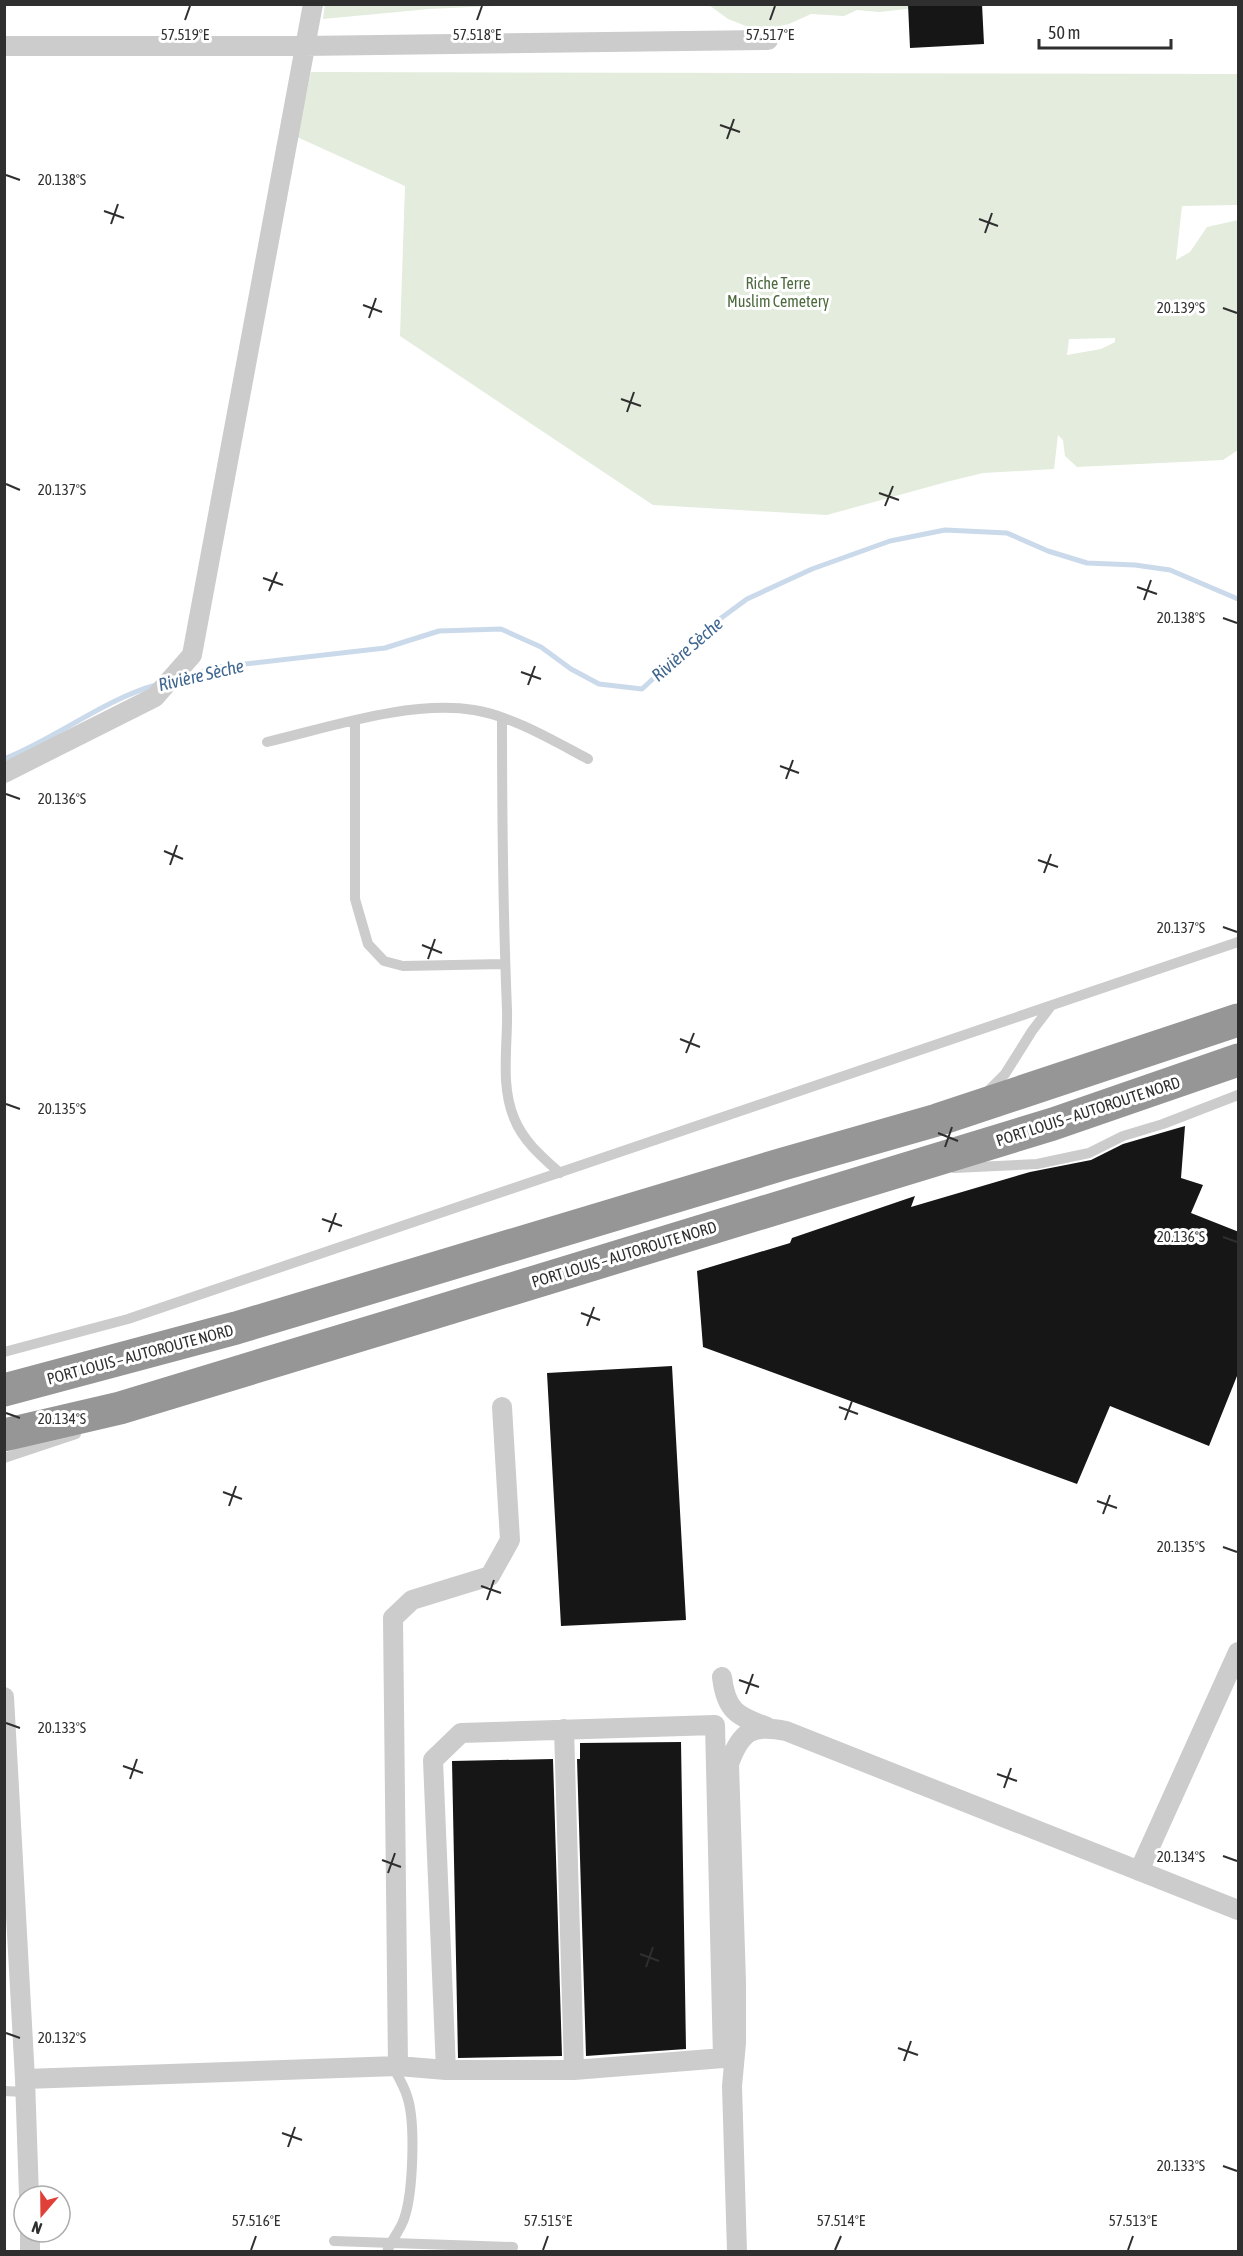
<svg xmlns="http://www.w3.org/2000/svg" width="1243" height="2256" viewBox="0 0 1243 2256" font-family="'Asap Condensed',sans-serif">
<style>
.green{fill:#e3ecdd;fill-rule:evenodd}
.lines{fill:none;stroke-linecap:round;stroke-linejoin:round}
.stream{stroke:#cadaeb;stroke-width:5}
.building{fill:#161616}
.lane{stroke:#ccc;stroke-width:10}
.street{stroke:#ccc;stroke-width:20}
.highway{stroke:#969696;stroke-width:33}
.ticks{fill:none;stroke:#2f2f2f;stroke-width:2}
.labels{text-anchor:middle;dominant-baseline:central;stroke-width:6;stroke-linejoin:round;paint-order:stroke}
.park-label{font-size:16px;fill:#4d6a3e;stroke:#fff}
.street-label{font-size:16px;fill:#2f2f2f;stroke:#fff}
.water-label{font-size:18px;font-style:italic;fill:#3f668f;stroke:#fff}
.ticks-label{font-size:15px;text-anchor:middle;fill:#2f2f2f;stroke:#fff;stroke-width:6;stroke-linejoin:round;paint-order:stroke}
</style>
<rect width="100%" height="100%" fill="#fff"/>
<path class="green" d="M325,4L918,5L915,8L879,12L857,10L844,16L811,14L789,24L759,31L728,19L709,5H513L429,9L323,19Z
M311,72L1238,74V205L1182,206L1176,260L1190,252L1207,227L1238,220V450L1223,460L1077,467L1065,456L1063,440L1058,435L1054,469L983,473L950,481L827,515L653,505L400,336L405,186L297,137ZM1115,338V342L1101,349L1067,355L1069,339Z"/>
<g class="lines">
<path class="stream" d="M180,678L219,667L385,648L439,631L501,629L541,647L571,669L599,684L642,689L709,627L747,599L812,569L890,541L945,530L1007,533L1048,551L1087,563L1135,565L1170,570L1238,599
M4,759C55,739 105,699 156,685"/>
</g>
<path class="building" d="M908,4H982L984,44L910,48Z
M1185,1126L1181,1178L1203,1185L1191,1213L1239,1232V1371L1209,1446L1110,1406L1077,1484L703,1347L697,1271L790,1243L792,1238L915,1196L911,1207L1030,1172L1091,1160L1123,1144Z
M672,1366L686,1620L561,1626L547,1373Z
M681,1742L686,2049L586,2056L577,1759H580V1743Z
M553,1759L562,2056L458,2058L452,1761Z"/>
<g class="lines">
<path class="lane" d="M502,718C502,816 503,913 507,1010C508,1045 500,1084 514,1118C523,1141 542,1157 560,1173
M355,721V899L368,944L384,961L403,966L504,964
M267,742C330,727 410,700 474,710C512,716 554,741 588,759
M987,1092L1005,1074L1032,1031L1051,1006
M954,1168L1037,1164L1089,1153L1123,1136L1163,1124L1238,1095
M4,1352L128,1319L1238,942
M4,1458L76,1434
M4,2091L25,2092
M334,2241L513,2247
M387,2252C391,2240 400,2231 404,2219C413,2194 416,2122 407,2096C404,2086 398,2076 393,2067"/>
<path class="street" d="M4,46H303L768,40
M4,773L155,697L192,655L313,4
M722,1677C726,1711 737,1716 767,1727
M4,1697L25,2079L29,2196
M564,1729L574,2070
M1139,1871L1238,1652
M398,2066L393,1618L412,1600L490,1576L510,1540L502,1407
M25,2079L398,2066L446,2070H574L723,2058L715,1725L461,1733L433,1760L446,2070
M30,2232V2252
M737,2252L732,2086L736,2043V1982L729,1764C741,1731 752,1724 786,1731L1238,1910"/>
<path class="highway" d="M4,1390L236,1328L783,1164L937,1120L1238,1020
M4,1435L120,1408L397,1324L1053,1124L1238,1060"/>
</g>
<path class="ticks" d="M185,20L190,6M477,20L482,6M770,20L775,6M720,125L740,132M727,139L734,119M6,175L20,180M104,211L124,218M979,219L998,226M111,224L118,204M985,233L992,213M363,305L382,312M1223,308L1237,313M369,318L376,298M621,399L641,406M627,412L634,392M6,484L20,490M879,493L899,500M885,506L893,486M263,578L283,585M1137,587L1157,594M269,591L277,572M1144,600L1151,580M1223,618L1237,623M521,672L541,679M528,685L535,666M780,766L799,773M786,779L793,760M6,794L20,799M164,851L183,859M1038,860L1058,867M170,865L177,845M1044,873L1051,854M1223,927L1237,932M422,945L442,953M428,959L435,939M680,1039L700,1047M686,1053L694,1033M6,1104L20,1109M938,1133L958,1141M945,1147L952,1127M322,1219L342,1226M329,1232L336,1213M1223,1237L1237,1242M581,1313L600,1320M587,1326L594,1307M839,1407L858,1414M6,1413L20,1418M845,1420L852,1401M223,1492L242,1499M1097,1501L1117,1508M229,1506L236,1486M1103,1514L1110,1495M1223,1547L1237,1552M481,1586L501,1593M487,1600L494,1580M739,1680L759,1687M746,1694L753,1674M6,1723L20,1728M123,1766L143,1773M997,1774L1017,1781M130,1779L137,1759M1004,1788L1011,1768M1223,1856L1237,1861M382,1860L401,1867M388,1873L395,1853M640,1954L659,1961M646,1967L653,1947M6,2033L20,2038M898,2048L918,2055M904,2061L911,2041M282,2133L302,2140M288,2147L295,2127M1223,2166L1237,2171M251,2250L256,2236M543,2250L548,2236M835,2250L841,2236M1128,2250L1133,2236"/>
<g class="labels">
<g class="park-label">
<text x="778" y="283">Riche Terre<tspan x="778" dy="18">Muslim Cemetery</tspan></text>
</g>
<g class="street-label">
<text transform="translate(1088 1111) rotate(-18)">PORT LOUIS – AUTOROUTE NORD</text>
<text transform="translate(624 1254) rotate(-17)">PORT LOUIS – AUTOROUTE NORD</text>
<text transform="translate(140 1354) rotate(-15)">PORT LOUIS – AUTOROUTE NORD</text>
</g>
<g class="water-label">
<text transform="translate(687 649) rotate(-41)">Rivière Sèche</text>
<text transform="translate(201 675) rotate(-13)">Rivière Sèche</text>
</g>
</g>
<g class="ticks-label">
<text x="185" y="40">57.519°E</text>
<text x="477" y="40">57.518°E</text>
<text x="770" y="40">57.517°E</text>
<text x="62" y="185">20.138°S</text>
<text x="1181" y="313">20.139°S</text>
<text x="62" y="495">20.137°S</text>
<text x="1181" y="623">20.138°S</text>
<text x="62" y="804">20.136°S</text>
<text x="1181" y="933">20.137°S</text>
<text x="62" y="1114">20.135°S</text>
<text x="1181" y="1242">20.136°S</text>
<text x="62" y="1424">20.134°S</text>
<text x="1181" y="1552">20.135°S</text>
<text x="62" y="1733">20.133°S</text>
<text x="1181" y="1862">20.134°S</text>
<text x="62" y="2043">20.132°S</text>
<text x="1181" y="2171">20.133°S</text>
<text x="256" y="2226">57.516°E</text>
<text x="548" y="2226">57.515°E</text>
<text x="841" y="2226">57.514°E</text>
<text x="1133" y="2226">57.513°E</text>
</g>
<rect width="1243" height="2256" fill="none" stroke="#2f2f2f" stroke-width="12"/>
<g transform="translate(42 2214) rotate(200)"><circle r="28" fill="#ffffff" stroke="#acacac" stroke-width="1.5"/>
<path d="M0-4.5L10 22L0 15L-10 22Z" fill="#e04037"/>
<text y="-9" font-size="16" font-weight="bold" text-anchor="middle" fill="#2f2f2f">N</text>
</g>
<path d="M1039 39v9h132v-9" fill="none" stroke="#2f2f2f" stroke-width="3"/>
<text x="1048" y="39" font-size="18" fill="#2f2f2f" stroke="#ffffff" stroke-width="4.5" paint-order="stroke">50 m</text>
</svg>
